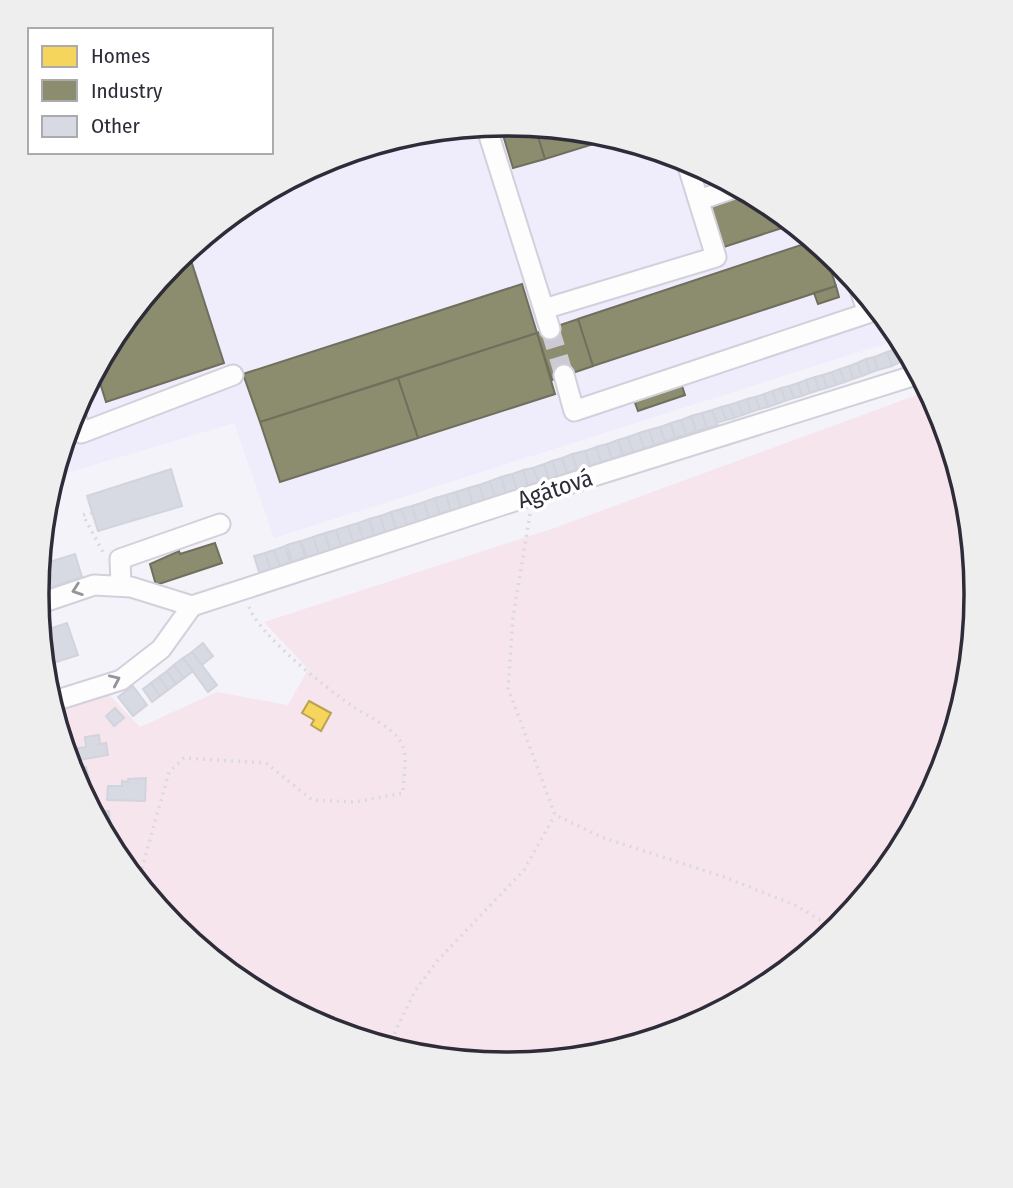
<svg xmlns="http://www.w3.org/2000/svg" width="1013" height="1188" viewBox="0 0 1013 1188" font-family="'Fira Sans Condensed',sans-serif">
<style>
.built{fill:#efecfc}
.green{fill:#f7e5ee}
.homes{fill:#f6d55c;stroke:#baa251;stroke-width:2}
.industry{fill:#8c8c6e;stroke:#706f5e;stroke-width:2}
.building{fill:#d7dae2;stroke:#d2d4dd;stroke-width:2}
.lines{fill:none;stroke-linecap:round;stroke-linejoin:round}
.minor-tunnel{stroke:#cccbd3;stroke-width:19;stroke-dasharray:19 10;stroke-linecap:butt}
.minor-casing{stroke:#d2d0db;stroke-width:23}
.path{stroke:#dadadc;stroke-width:3.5;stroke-dasharray:2 5;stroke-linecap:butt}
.minor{stroke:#fdfdfe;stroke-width:19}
.oneway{stroke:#96949b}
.labels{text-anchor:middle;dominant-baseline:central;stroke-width:7;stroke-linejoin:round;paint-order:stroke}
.street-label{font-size:24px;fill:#2e2c38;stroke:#fff}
.rim{fill:none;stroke:#2e2c38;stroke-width:3.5}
</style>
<rect width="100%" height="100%" fill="#f4f3fa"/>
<path class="built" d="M507,124L599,133L687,160L768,204L839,262L900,339L274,538L234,423L53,477L73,414L116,333L175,262L246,203L327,160L415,133Z"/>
<path class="green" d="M928,391L941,415L967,503L976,594L967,686L940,774L897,855L838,926L767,985L686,1028L598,1055L506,1064L414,1055L326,1028L245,984L174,926L116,855L72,773L51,702L101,686L140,727L217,692L288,705L308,669L264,622L557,527Z"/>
<path class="homes" d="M309,701L331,713L321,731L311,725L314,720L302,713Z"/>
<path class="industry" d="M507,124L535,127L545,159L513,168L500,125Z
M535,127L599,133L613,138L545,159Z
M750,194L768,204L786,218L788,226L724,247L711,207Z
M813,241L824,250L836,286L593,366L578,319Z
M188,251L224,363L106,402L96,370L116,333L175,262Z
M522,284L537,333L260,422L243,374Z
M836,286L839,297L818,304L814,293Z
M578,319L593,366L552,380L537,333Z
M537,333L555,394L418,438L398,378Z
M398,378L418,438L280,482L260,422Z
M680,380L685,395L638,411L633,397Z
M215,543L222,563L156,585L150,564L179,551L180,554Z"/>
<path class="building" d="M904,346L909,359L900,362L896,349Z
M896,349L900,362L892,366L887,352Z
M887,352L892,366L878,370L874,357Z
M874,357L878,370L870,373L866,359Z
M866,359L870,373L862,376L857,363Z
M857,363L862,376L853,379L849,366Z
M849,366L853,379L845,382L840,369Z
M840,369L845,382L836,385L832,372Z
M832,372L836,385L827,388L823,375Z
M823,375L827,388L819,390L815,377Z
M815,377L819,390L810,393L806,380Z
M806,380L810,393L802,396L798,383Z
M798,383L802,396L794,398L789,386Z
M789,386L794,398L785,401L781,388Z
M781,388L785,401L777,404L772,391Z
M772,391L777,404L768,407L764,394Z
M764,394L768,407L760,409L755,397Z
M755,397L760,409L751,412L747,399Z
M747,399L751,412L743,415L738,402Z
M738,402L743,415L734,418L729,405Z
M729,405L734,418L726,420L721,407Z
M721,407L726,420L717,423L712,410Z
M712,410L718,425L707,428L702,413Z
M702,413L707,428L696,431L691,416Z
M691,416L696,431L686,435L681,420Z
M681,420L686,435L675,438L671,423Z
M671,423L675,438L665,441L660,427Z
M660,427L665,441L654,445L649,430Z
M649,430L654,445L644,449L639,433Z
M639,433L644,449L633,452L628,437Z
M628,437L633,452L623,455L618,440Z
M618,440L623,455L612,459L607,444Z
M607,444L612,459L601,462L596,447Z
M596,447L601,462L590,466L585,451Z
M585,451L590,466L577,470L572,454Z
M572,454L577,470L567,473L562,458Z
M562,458L567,473L558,477L552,461Z
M552,461L558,477L549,479L544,464Z
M544,464L549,479L539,483L533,468Z
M533,468L539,483L528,486L523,470Z
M171,469L182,506L98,531L87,496Z
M523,470L528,486L517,490L512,474Z
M512,474L517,490L506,493L501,477Z
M501,477L506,493L495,497L490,481Z
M490,481L495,497L484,500L479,485Z
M479,485L484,500L473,504L468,488Z
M468,488L473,504L461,508L456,492Z
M456,492L461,508L451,511L446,495Z
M446,495L451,511L440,515L435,498Z
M435,498L440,515L429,518L424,502Z
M424,502L429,518L417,522L412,506Z
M412,506L417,522L407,525L401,509Z
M401,509L407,525L396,529L391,512Z
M391,512L396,529L385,532L380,516Z
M380,516L385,532L374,536L369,519Z
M369,519L374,536L363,539L358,523Z
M358,523L363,539L353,542L348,526Z
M348,526L353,542L341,546L336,530Z
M336,530L341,546L330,550L325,533Z
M325,533L330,550L319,554L313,537Z
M313,537L319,554L307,557L301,541Z
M300,541L305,557L292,562L287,545Z
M285,546L290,562L280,566L274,550Z
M274,550L280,566L270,569L265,553Z
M265,553L270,569L259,572L254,556Z
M75,554L82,577L43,590L39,576L40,565Z
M67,623L78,655L44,666L40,632Z
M203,643L213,656L202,665L192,652Z
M192,652L217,685L208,692L183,658Z
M183,658L193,671L184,678L174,665Z
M174,665L184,678L176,684L167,671Z
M167,671L176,684L168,690L159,677Z
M159,677L168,690L160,696L151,683Z
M151,683L160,696L152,702L143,689Z
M133,686L147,705L133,716L118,697Z
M115,708L124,718L114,726L106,716Z
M99,735L100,744L106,743L108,755L73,761L71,749L86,747L85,737Z
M86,767L91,786L80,788L72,771Z
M146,778L145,801L107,800L108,786H122V781L128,782V779Z
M109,811L110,822H98L96,812Z"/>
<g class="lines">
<path class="minor-tunnel" d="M550,329L564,375"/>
<g class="minor-casing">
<path id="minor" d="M486,126L550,329
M699,200L737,187
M544,309L716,257L686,160
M564,375L574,411L868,313L859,287
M74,411L81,433L233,375
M121,586L120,559L220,524
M38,604L94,585L131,587L192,606L161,649L121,680L51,702
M192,606L533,495L919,374"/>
</g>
<path class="path" d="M92,513L83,515L104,554
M530,514L513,618L508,688L555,815L604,838L727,878L797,906L835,929
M138,882L169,772L184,758L266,763L312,800L355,802L403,793C403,780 407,763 404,750C399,729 368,717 352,706C326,688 259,635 249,607
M391,1047L393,1036L415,991L438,960L524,870L555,815"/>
<use href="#minor" class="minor"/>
</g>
<defs><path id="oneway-chevron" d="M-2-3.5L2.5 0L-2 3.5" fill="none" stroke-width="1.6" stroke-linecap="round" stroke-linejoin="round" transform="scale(1.75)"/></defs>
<g class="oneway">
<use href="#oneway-chevron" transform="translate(77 590) rotate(161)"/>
<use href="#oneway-chevron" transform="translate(115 680) rotate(-24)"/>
</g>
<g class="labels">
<g class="street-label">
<text transform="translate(555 489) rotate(-18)">Agátová</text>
</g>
</g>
<path d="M0 0H1013V1188H0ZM506 136H507A457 457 0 0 1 964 593V595A457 457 0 0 1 507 1052H506A457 457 0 0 1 49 595V593A457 457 0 0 1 506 136Z" fill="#eeeeef" fill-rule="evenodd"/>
<path class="rim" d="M506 136H507A457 457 0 0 1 964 593V595A457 457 0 0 1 507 1052H506A457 457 0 0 1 49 595V593A457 457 0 0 1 506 136Z"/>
<rect x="28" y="28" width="245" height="126" fill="#ffffff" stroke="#ababaf" stroke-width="2"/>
<rect x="42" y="46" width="35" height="21" fill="#f6d55c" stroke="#ababaf" stroke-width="2"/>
<text x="91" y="63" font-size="21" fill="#2e2c38">Homes</text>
<rect x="42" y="80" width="35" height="21" fill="#8c8c6e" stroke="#ababaf" stroke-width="2"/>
<text x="91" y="98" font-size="21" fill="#2e2c38">Industry</text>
<rect x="42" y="116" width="35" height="21" fill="#d7dae2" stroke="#ababaf" stroke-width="2"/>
<text x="91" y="133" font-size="21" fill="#2e2c38">Other</text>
</svg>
